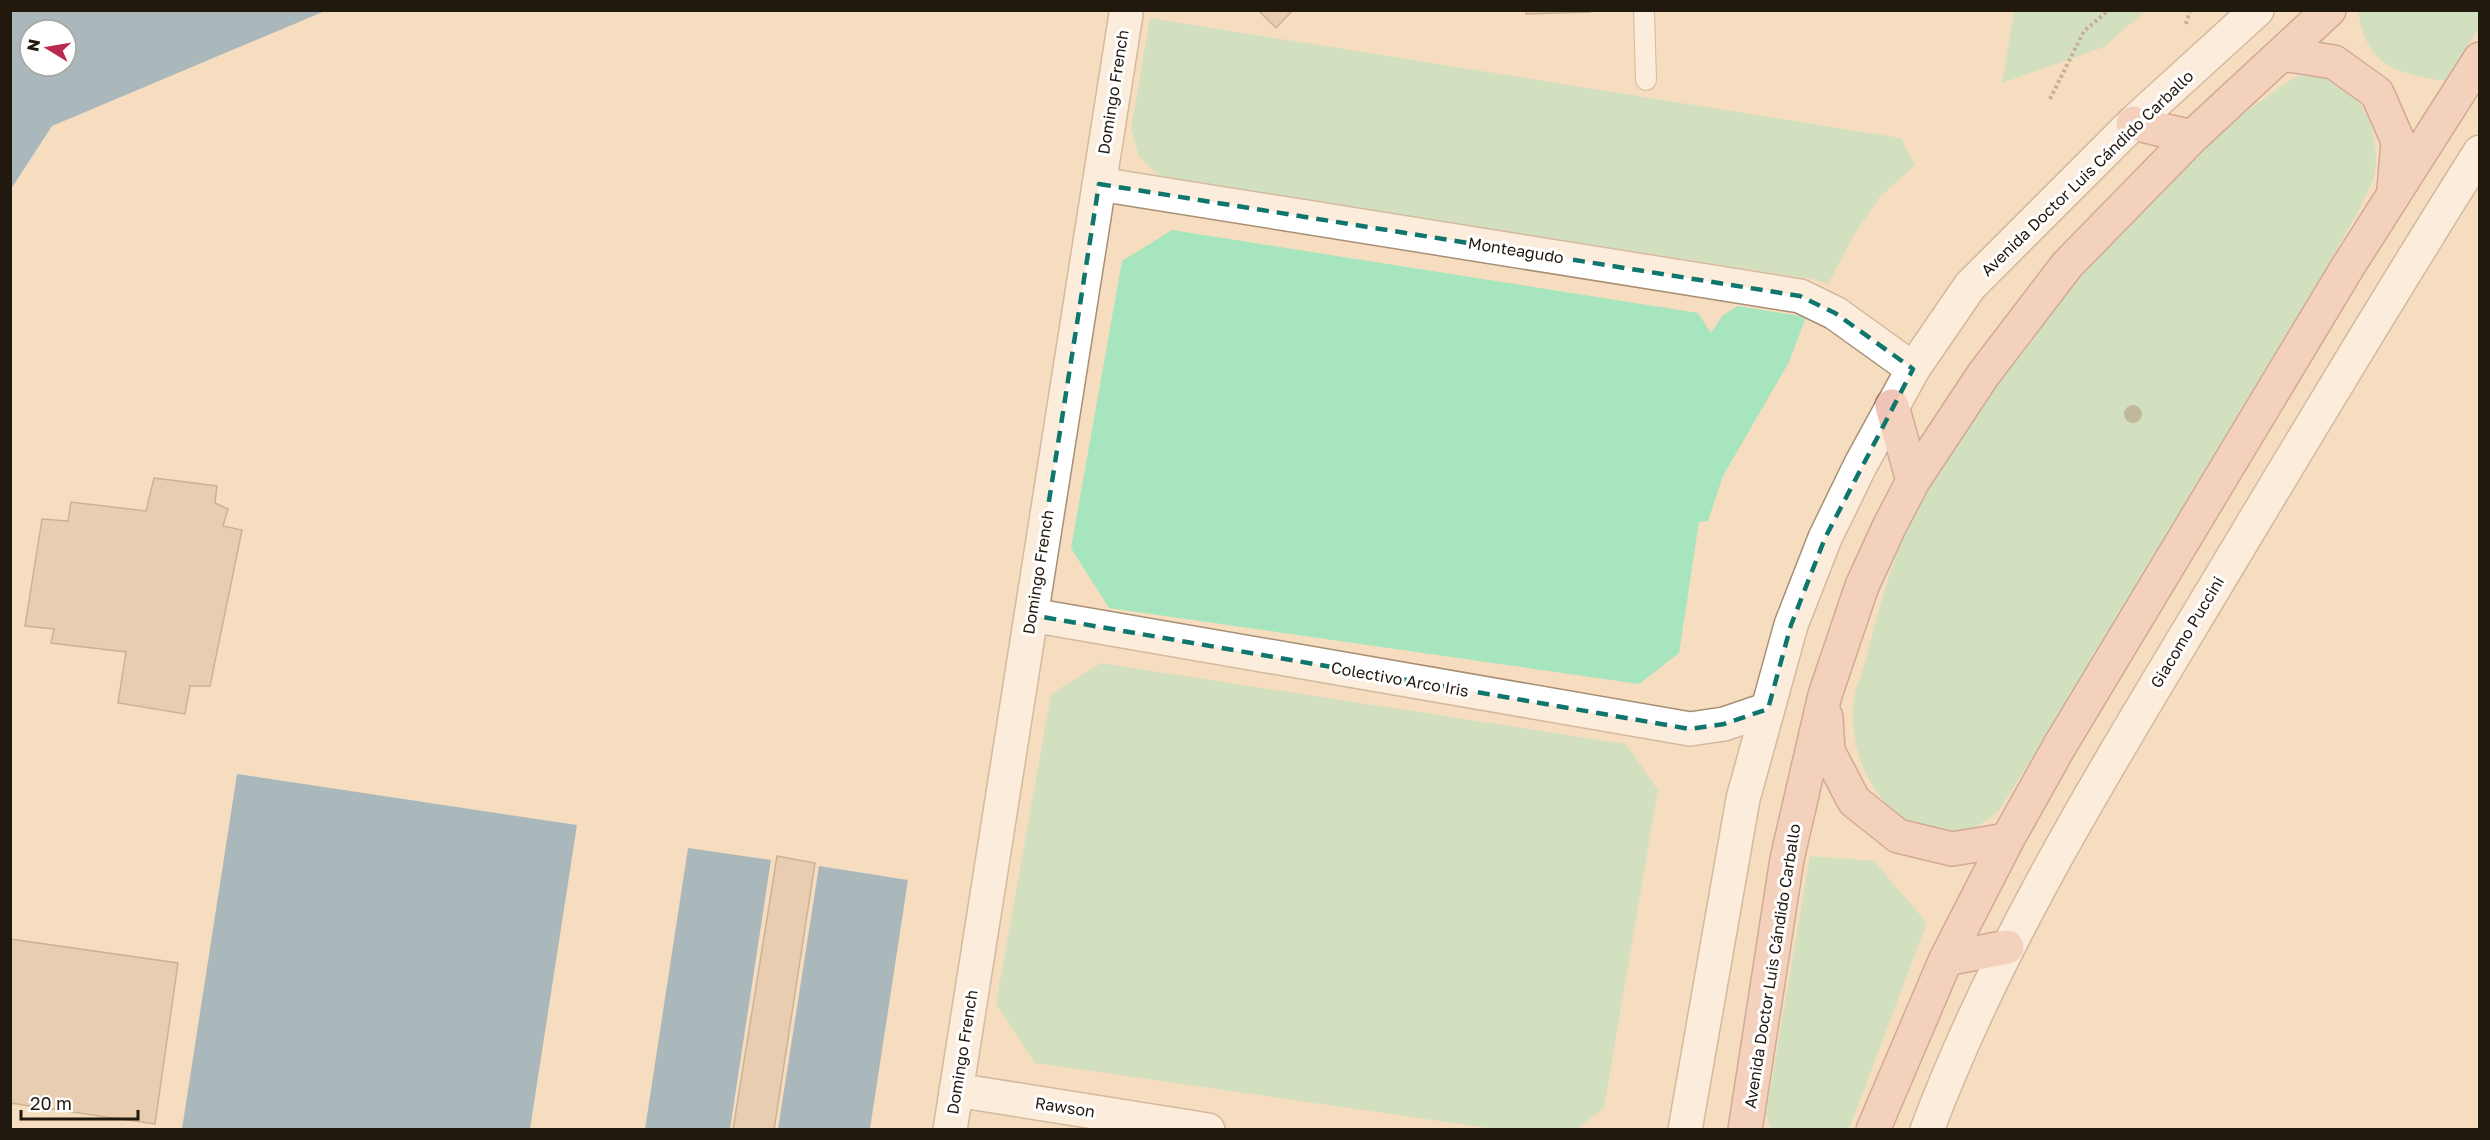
<svg xmlns="http://www.w3.org/2000/svg" width="2490" height="1140" viewBox="0 0 2490 1140" font-family="'Golos Text',sans-serif">
<style>
.green{fill:#a7e5bf}
.water{fill:#4f8db7;fill-rule:evenodd}
.building{fill:#d4bb9f;stroke:#957e63;stroke-width:1.5}
.lines{fill:none;stroke-linecap:round;stroke-linejoin:round}
.lane-casing{stroke:#a78f74;stroke-width:22}
.street-casing{stroke:#a78f74;stroke-width:36}
.primary-casing{stroke:#a16e5f;stroke-width:36}
.path{stroke:#8b7966;stroke-width:4;stroke-dasharray:3 3;stroke-linecap:butt}
.lane{stroke:#fff;stroke-width:20}
.street{stroke:#fff;stroke-width:33}
.primary{stroke:#f0c3b9;stroke-width:33}
.tree{fill:#7b8c70}
.marked{fill:none;stroke:#0f766e;stroke-width:4.5;stroke-dasharray:12 8;stroke-linejoin:round}
.labels{text-anchor:middle;dominant-baseline:central;stroke-width:6;stroke-linejoin:round;paint-order:stroke}
.street-label{font-size:16px;fill:#22190e;stroke:#fff}
</style>
<rect width="100%" height="100%" fill="#f7ddc0"/>
<path class="green" d="M2014,11V10L2145,11L2104,47L2002,83Z
M2358,11H2479V28L2446,81C2397,74 2366,66 2358,11Z
M1150,18L1901,138L1915,165L1880,197L1854,235L1828,284L1812,279L1160,177L1139,157L1131,129Z
M2299,75C2307,77 2318,76 2326,79C2365,91 2380,134 2375,171C2373,184 2364,198 2359,210L2221,453L1999,811C1974,831 1960,836 1929,827C1922,825 1914,824 1909,821C1870,801 1850,748 1853,707C1854,692 1861,676 1865,662C1880,605 1894,550 1921,497C1949,444 1986,396 2023,349C2099,250 2191,142 2299,75Z
M1172,230L1698,313L1711,333L1723,315L1738,306L1806,317L1789,362L1723,476L1708,521L1699,522L1679,653L1639,684L1109,608L1071,548L1122,261Z
M1101,663L1626,744L1658,790L1604,1108L1577,1129H1495L1035,1063L996,1004L1051,694Z
M1810,856L1874,861L1927,923L1849,1129H1771L1766,1114Z"/>
<path class="water" d="M11,10H325V11L52,126L11,189ZM30,30H66V66H30Z
M237,774L577,825L530,1129H182Z
M688,848L771,860L730,1129H645Z
M819,866L908,880L870,1129H778Z"/>
<path class="building" d="M1258,10H1293L1276,28Z
M1526,10H1590V12L1526,14Z
M154,478L217,486L215,503L228,509L223,526L242,530L210,686H190L185,714L118,703L126,652L51,643L54,629L25,626L42,519L68,521L71,502L146,511Z
M777,856L815,863L774,1130H733Z
M10,939L178,963L155,1124L10,1103Z"/>
<g class="lines">
<g class="lane-casing">
<path id="lane" d="M1644,10L1646,80"/>
</g>
<g class="street-casing">
<path id="street" d="M1099,184L1800,296L1835,313L1913,369
M1031,615L1690,729L1724,724L1768,709
M956,1090L1208,1130
M950,1130L1126,14
M1685,1130L1743,799L1791,625L1825,538L1860,466L1913,369L1970,286L2133,123L2257,10
M1927,1130C1994,952 2094,788 2192,625C2287,467 2381,308 2480,152"/>
</g>
<g class="primary-casing">
<path id="primary" d="M2282,54L2334,62L2377,93L2398,141L2394,190
M2133,123L2192,137
M1892,406L1913,481
M1826,717L1828,751L1854,801L1898,836L1952,849L2007,840
M1946,959L2007,947
M1745,1130L1787,859L1825,695L1862,586L1889,527L1913,481L1983,375L2067,265L2192,137L2329,10
M1873,1130L1946,959L2007,840L2059,747L2347,268L2480,59"/>
</g>
<path class="path" d="M2186,24L2190,10
M2050,99L2084,31L2109,10"/>
<use href="#lane" class="lane"/>
<use href="#street" class="street"/>
<use href="#primary" class="primary"/>
</g>
<circle class="tree" cx="2133" cy="414" r="9"/>
<path d="M0 0H2490V1140H0ZM1099,184L1800,296L1835,313L1913,369L1825,538L1791,625L1768,709L1724,724L1690,729L1031,615Z" fill="#f7ddc0" fill-opacity=".55" fill-rule="evenodd"/>
<path class="marked" d="M1099,184L1800,296L1835,313L1913,369L1825,538L1791,625L1768,709L1724,724L1690,729L1031,615Z"/>
<g class="labels">
<g class="street-label">
<text transform="translate(1113 92) rotate(-81)">Domingo French</text>
<text transform="translate(2087 173) rotate(-44)">Avenida Doctor Luis Cándido Carballo</text>
<text transform="translate(1516 250) rotate(9)">Monteagudo</text>
<text transform="translate(1038 572) rotate(-81)">Domingo French</text>
<text transform="translate(2187 632) rotate(-59)">Giacomo Puccini</text>
<text transform="translate(1400 679) rotate(10)">Colectivo Arco Iris</text>
<text transform="translate(1772 966) rotate(-81)">Avenida Doctor Luis Cándido Carballo</text>
<text transform="translate(962 1052) rotate(-81)">Domingo French</text>
<text transform="translate(1065 1107) rotate(9)">Rawson</text>
</g>
</g>
<rect width="2490" height="1140" fill="none" stroke="#22190e" stroke-width="24"/>
<g transform="translate(48 48) rotate(281)"><circle r="28" fill="#ffffff" stroke="#a7a39f" stroke-width="1.5"/>
<path d="M0-4.5L10 22L0 15L-10 22Z" fill="#b92950"/>
<text y="-9" font-size="16" font-weight="bold" text-anchor="middle" fill="#22190e">N</text>
</g>
<path d="M21 1110v9h117v-9" fill="none" stroke="#22190e" stroke-width="3"/>
<text x="30" y="1110" font-size="18" fill="#22190e" stroke="#ffffff" stroke-width="4.5" paint-order="stroke">20 m</text>
</svg>
